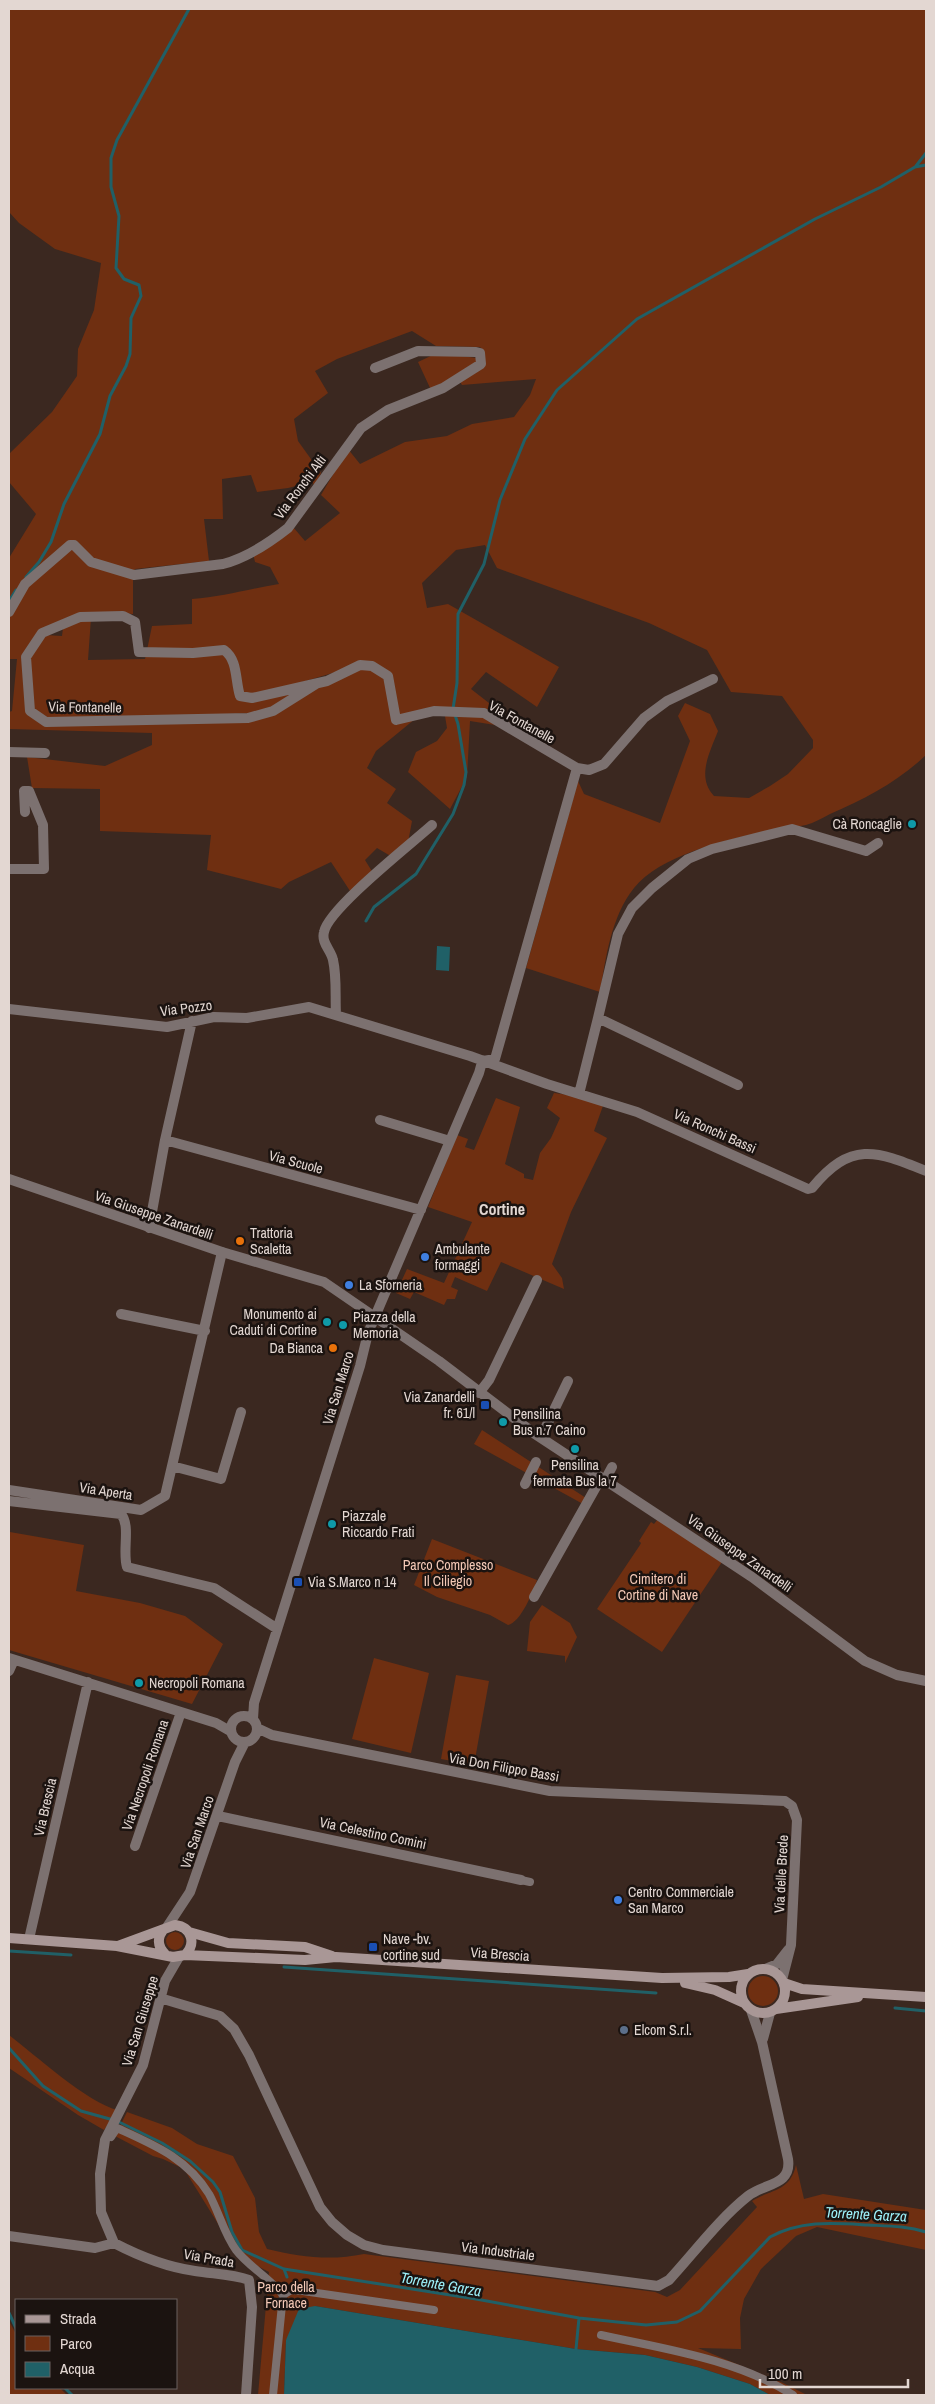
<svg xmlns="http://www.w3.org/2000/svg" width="935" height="2404" viewBox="0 0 935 2404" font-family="'Archivo Narrow',sans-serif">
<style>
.green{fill:#6f2f11}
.water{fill:#206067}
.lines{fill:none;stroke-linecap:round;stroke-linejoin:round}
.stream{stroke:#206067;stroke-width:3}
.pedestrian{stroke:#7c7170;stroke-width:8}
.minor{stroke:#7c7170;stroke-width:10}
.tertiary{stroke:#7c7170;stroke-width:10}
.secondary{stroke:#a99796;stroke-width:10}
.culture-dot{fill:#0f9aa8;stroke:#1b1310;stroke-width:2}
.food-dot{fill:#e8710a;stroke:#1b1310;stroke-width:2}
.shop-dot{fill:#3f7fe0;stroke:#1b1310;stroke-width:2}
.transit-dot{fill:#1a4fb4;stroke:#1b1310;stroke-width:2}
.service-dot{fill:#5c6f8a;stroke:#1b1310;stroke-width:2}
.labels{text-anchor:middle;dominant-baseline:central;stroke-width:5;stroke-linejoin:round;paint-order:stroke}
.street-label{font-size:14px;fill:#e3d7d2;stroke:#1b1310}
.poi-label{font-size:14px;fill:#e3d7d2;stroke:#1b1310;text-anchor:start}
.park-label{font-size:14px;fill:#f4c9b7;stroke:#1b1310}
.water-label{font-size:15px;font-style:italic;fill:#9df1fa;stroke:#1b1310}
.quarter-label{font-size:16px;font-weight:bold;fill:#e3d7d2;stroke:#1b1310}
</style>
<rect width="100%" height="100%" fill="#3b2820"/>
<path class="green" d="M9,9H926V755C899,781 865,799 830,814C822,818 814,823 806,825C797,827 788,827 779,828C736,838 663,852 634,888C611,917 606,957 600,992L526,968L578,781L584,794L660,823L690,741L678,716L685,703L710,714L718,731C710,752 696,777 714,796L749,798L770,786L788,774L813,748V740L782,696L731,692L707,650L649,623L497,568L485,545L456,550L422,583L427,608L448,604L559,667L537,707L486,672L471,689L498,710L497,716L398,715L394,688L366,663L262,694L241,693L233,654L147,650L152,626L192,624V599C222,597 249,589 279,584L270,567L255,562L253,553L293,527L305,541L340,513L321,495L348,449L360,464L405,442L447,436L472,424L514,417L530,395L536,379L462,385L459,380L484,365V352L480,347L436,346L412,331L337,359L315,371L328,393L294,419L298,441L321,473L315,486L312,482L288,488L257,492L251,475L222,479L223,519H204L209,561L135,569L133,573L91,561L71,541L30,578L37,565L9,600V558L36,514L9,482V454L52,412L77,376L78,349L94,310L101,263L55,249L19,223L9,212Z
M437,353L477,358L476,363L431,390L418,362Z
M72,547L133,577V614L106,612L39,633L25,655L34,719L257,718L317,685L361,667L371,668L386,680L391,716L415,719L376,751L367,768L396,789L387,803L412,821L407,848L394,858L377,848L365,860L373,873L354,897L331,862L289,882L281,889L207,870L211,835L100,831V789L32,788L27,757L105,766L152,745V733L9,729V712L12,711L17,659H9V616L26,584Z
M91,618L88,660L145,659L146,655L222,653L228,655L240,699L308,687L276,707L257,713L50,720L32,709L30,656L45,635L62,636L63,628Z
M445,716H484L496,722L495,725L470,721L467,777L450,809L408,772L416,752L437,741L447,728Z
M554,1093L576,1096L604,1103L594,1131L607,1138L571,1212L552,1264L562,1278L564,1289L501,1262L487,1291L455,1277L451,1287L458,1290L455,1299H447L444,1305L414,1292L410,1299L396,1293L407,1269L444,1283L472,1222L428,1207L457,1135L468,1139L465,1147L474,1150L496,1098L520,1107L505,1164L524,1174V1178L533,1180L540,1153L551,1138L560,1118L547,1108Z
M482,1430L586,1498L583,1504L474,1444Z
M658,1519L722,1562L662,1652L597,1609L640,1545L641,1543L639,1541L651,1522L654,1524Z
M10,1532L84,1545L76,1591L140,1603L185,1616L223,1644L192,1704L9,1650Z
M432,1539L537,1580C533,1592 521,1622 508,1625L490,1615L437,1597L414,1585Z
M542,1605L570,1623L577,1637L565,1663V1656L527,1651L530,1622Z
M374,1658L429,1673L411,1753L352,1739Z
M456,1675L489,1681L474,1765L441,1759Z
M166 1941a9 9 0 1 1 18 0a9 9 0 1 1-18 0Z
M748 1991a15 15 0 1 1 30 0a15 15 0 1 1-30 0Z
M9,2035C34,2054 89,2104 118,2110L104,2130L78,2115L9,2068Z
M127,2112L172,2128L197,2144L233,2156L255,2198L259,2232L267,2249C300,2257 331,2261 364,2254L655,2292L667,2297L680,2290L757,2207L752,2201C771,2189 790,2192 796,2165L804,2199L823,2194L926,2210V2250L817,2227L796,2236L761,2269L744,2299L740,2318L741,2349L698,2348L783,2383L807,2395H770L750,2384L697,2367L645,2355L576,2349L315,2306L286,2340L284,2395H258L269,2272L238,2256L184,2169L163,2159L153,2156L115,2136Z
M9,2321L16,2334V2388H60L67,2395H9Z"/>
<path class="water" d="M437,946L450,947L449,971L436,970Z
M315,2306L576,2349L645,2355L697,2367L750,2384L770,2395H284L286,2340L299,2309Z"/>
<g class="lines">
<path class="stream" d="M916,166L926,153
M26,577L39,562L51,542L64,504L100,434L110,396L126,366L130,354L131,318L141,296L139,285L124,279L116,268L119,216L111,187V158L117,140L189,9
M9,601L16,590
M366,921L374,907L416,874L453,814L464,785L466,772L458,724L453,709L457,683L458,614L484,564L500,500L525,439L557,390L637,319L815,219L881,187L915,167L926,165
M9,1951L71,1955
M284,1967L656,1993
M895,2008L926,2011
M9,2048L43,2086L81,2111L117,2121L162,2143L190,2161L213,2182L220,2192L232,2232L242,2250L284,2269L476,2299L579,2318L646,2325L677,2322L700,2311L770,2237C802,2220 833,2223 868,2225C888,2226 907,2226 926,2232
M284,2269L287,2277
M9,2313L16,2328
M576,2349L579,2318
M65,2388L72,2395"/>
<path class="pedestrian" d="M521,1880L530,1882
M111,2137L117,2128C154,2145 187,2158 209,2194C219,2212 224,2234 236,2250C249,2267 269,2277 283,2295L273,2395
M283,2295L291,2290L303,2291L434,2310
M601,2335C665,2349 736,2359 793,2395"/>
<path class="minor" d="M9,612L25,584L70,545H74L91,562L134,575L223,564C246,558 269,543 288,528L361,428L388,410L443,388L481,364L480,353L476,352L418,351L375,368
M316,684L273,711L248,718L46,722L30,711L26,657L42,633L80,617L123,616L135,622L139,652L193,653L224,650C238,660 235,680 240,696L252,698L327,681L360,665L372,666L388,676L396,720L434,711L484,713L577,768
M9,752L45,753
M9,869H44L43,825L29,791H24L25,812
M9,1009L167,1027L214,1017L247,1018L309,1007L470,1056L547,1084L637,1112L808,1189L812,1188C851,1141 875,1150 926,1171
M336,1014C335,997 337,977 333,960C331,950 321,943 324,932C328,909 411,844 432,825
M598,1018L618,934L632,908L652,888L688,859L712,849L792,829L866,851L878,843
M483,1061L495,1059L577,768L589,770L604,764L644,718L667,701L713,679
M579,1094L598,1018L738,1085
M380,1120L450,1141
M165,1140L421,1210
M149,1228L165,1140L192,1021
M121,1314L205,1331
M479,1393L489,1380L537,1280
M541,1437L568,1381
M172,1466L221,1479L241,1412
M605,1480L612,1467
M525,1484L536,1462
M9,1490L141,1510L165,1496L222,1252
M9,1501L121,1514C131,1526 122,1551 127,1567L214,1588L276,1628
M534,1597L601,1478
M9,1658L216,1723L230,1731
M9,1671L14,1660
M231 1729a13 13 0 1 1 26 0a13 13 0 1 1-26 0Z
M253,1719L254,1703L360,1366L368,1333L479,1073L482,1062
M257,1728L272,1735L550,1791L785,1801L792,1806L797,1820L791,1945L782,1980
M218,1816L521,1880
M135,1846L181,1712
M167,1927L190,1892L235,1762L245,1742
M29,1939L88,1682
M179,1957L165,1981L143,2065L105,2140L100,2174L101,2212L114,2243C139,2256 166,2267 195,2271C213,2274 232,2274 249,2280L252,2307L246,2395
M765,1969L777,1964L788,1950
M160,1998L220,2016L234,2029L249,2055L320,2207L332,2222L347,2235L364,2245L383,2250L658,2286L669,2280C693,2254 720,2218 748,2196C764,2183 792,2186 788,2159L762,2042L751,2010
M763,2039L770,2013
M9,2236L95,2248L114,2243"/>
<path class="tertiary" d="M9,1179L222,1252L324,1282L439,1361L535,1434L752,1577L865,1661L897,1675L926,1681"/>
<path class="secondary" d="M164,1929C157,1937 157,1946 165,1954
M189,1932L228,1943L305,1947L332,1956
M9,1938L117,1946L173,1957L185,1955L305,1960L336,1957L662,1978L729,1977L748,1974
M118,1946L175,1925C191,1927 197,1943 185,1955
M741 1991a22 22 0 1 1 44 0a22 22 0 1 1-44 0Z
M685,1983L715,1990L744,2003
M784,1983L802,1989L926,1997
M776,2009L858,1997"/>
</g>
<g class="culture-dot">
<circle cx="912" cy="824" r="5"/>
<circle cx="327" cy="1322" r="5"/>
<circle cx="343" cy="1325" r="5"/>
<circle cx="503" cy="1422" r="5"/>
<circle cx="575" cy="1449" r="5"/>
<circle cx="332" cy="1524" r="5"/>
<circle cx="139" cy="1683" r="5"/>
</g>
<g class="food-dot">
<circle cx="240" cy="1241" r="5"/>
<circle cx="333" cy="1348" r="5"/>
</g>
<g class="shop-dot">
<circle cx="425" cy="1257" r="5"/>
<circle cx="349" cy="1285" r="5"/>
<circle cx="618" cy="1900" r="5"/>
</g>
<g class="transit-dot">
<rect x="480" y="1400" width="10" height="10" rx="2.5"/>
<rect x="293" y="1577" width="10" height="10" rx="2.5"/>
<rect x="368" y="1942" width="10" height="10" rx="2.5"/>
</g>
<circle class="service-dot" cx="624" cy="2030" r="5"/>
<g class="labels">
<g class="street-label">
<text transform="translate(300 487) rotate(-53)">Via Ronchi Alti</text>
<text transform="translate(85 707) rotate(1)">Via Fontanelle</text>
<text transform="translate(522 722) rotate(29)">Via Fontanelle</text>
<text transform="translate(186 1008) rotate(-7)">Via Pozzo</text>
<text transform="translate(715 1131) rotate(24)">Via Ronchi Bassi</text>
<text transform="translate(296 1162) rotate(15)">Via Scuole</text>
<text transform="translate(154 1215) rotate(19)">Via Giuseppe Zanardelli</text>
<text transform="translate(338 1388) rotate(-73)">Via San Marco</text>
<text transform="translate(106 1491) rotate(9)">Via Aperta</text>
<text transform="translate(740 1553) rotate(35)">Via Giuseppe Zanardelli</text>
<text transform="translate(504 1767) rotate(10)">Via Don Filippo Bassi</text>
<text transform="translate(145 1775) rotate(-71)">Via Necropoli Romana</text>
<text transform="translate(45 1807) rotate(-77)">Via Brescia</text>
<text transform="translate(197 1832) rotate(-71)">Via San Marco</text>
<text transform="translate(373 1833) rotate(12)">Via Celestino Comini</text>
<text transform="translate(781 1874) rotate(-87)">Via delle Brede</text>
<text transform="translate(500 1954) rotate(4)">Via Brescia</text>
<text transform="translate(140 2021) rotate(-73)">Via San Giuseppe</text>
<text transform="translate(498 2251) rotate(7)">Via Industriale</text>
<text transform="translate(209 2258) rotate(10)">Via Prada</text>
</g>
<g class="poi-label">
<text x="902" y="824" text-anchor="end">Cà Roncaglie</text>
<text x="250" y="1233">Trattoria<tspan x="250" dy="16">Scaletta</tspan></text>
<text x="435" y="1249">Ambulante<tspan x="435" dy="16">formaggi</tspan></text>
<text x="359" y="1285">La Sforneria</text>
<text x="317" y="1314" text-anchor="end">Monumento ai<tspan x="317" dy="16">Caduti di Cortine</tspan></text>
<text x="353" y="1317">Piazza della<tspan x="353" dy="16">Memoria</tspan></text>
<text x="323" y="1348" text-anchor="end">Da Bianca</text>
<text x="475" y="1397" text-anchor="end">Via Zanardelli<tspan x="475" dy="16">fr. 61/l</tspan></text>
<text x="513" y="1414">Pensilina<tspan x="513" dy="16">Bus n.7 Caino</tspan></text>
<text x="575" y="1465" text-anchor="middle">Pensilina<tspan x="575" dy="16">fermata Bus la 7</tspan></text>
<text x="342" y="1516">Piazzale<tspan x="342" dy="16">Riccardo Frati</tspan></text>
<text x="308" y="1582">Via S.Marco n 14</text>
<text x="149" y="1683">Necropoli Romana</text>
<text x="628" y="1892">Centro Commerciale<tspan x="628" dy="16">San Marco</tspan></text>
<text x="383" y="1939">Nave -bv.<tspan x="383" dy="16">cortine sud</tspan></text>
<text x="634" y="2030">Elcom S.r.l.</text>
</g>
<g class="park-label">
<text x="448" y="1565">Parco Complesso<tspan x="448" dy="16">Il Ciliegio</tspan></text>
<text x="658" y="1579">Cimitero di<tspan x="658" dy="16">Cortine di Nave</tspan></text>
<text x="286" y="2287">Parco della<tspan x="286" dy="16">Fornace</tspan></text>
</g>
<g class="water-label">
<text transform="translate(866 2214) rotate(3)">Torrente Garza</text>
<text transform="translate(441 2284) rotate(10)">Torrente Garza</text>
</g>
<g class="quarter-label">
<text x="502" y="1209">Cortine</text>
</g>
</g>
<rect width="935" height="2404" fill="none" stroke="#e3d7d2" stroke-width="20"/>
<rect x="15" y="2299" width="162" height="90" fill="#1b1310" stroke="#6b615e"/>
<rect x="25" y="2315" width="25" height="8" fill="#a99796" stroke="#6b615e"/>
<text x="60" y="2324" font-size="15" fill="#e3d7d2">Strada</text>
<rect x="25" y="2336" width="25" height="15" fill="#6f2f11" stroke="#6b615e"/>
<text x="60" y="2349" font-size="15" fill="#e3d7d2">Parco</text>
<rect x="25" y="2362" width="25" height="15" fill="#206067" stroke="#6b615e"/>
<text x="60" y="2374" font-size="15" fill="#e3d7d2">Acqua</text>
<path d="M760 2379v8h148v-8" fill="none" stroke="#e3d7d2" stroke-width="2.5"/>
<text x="768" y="2379" font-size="15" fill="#e3d7d2" stroke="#1b1310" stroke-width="4" paint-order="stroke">100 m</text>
</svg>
